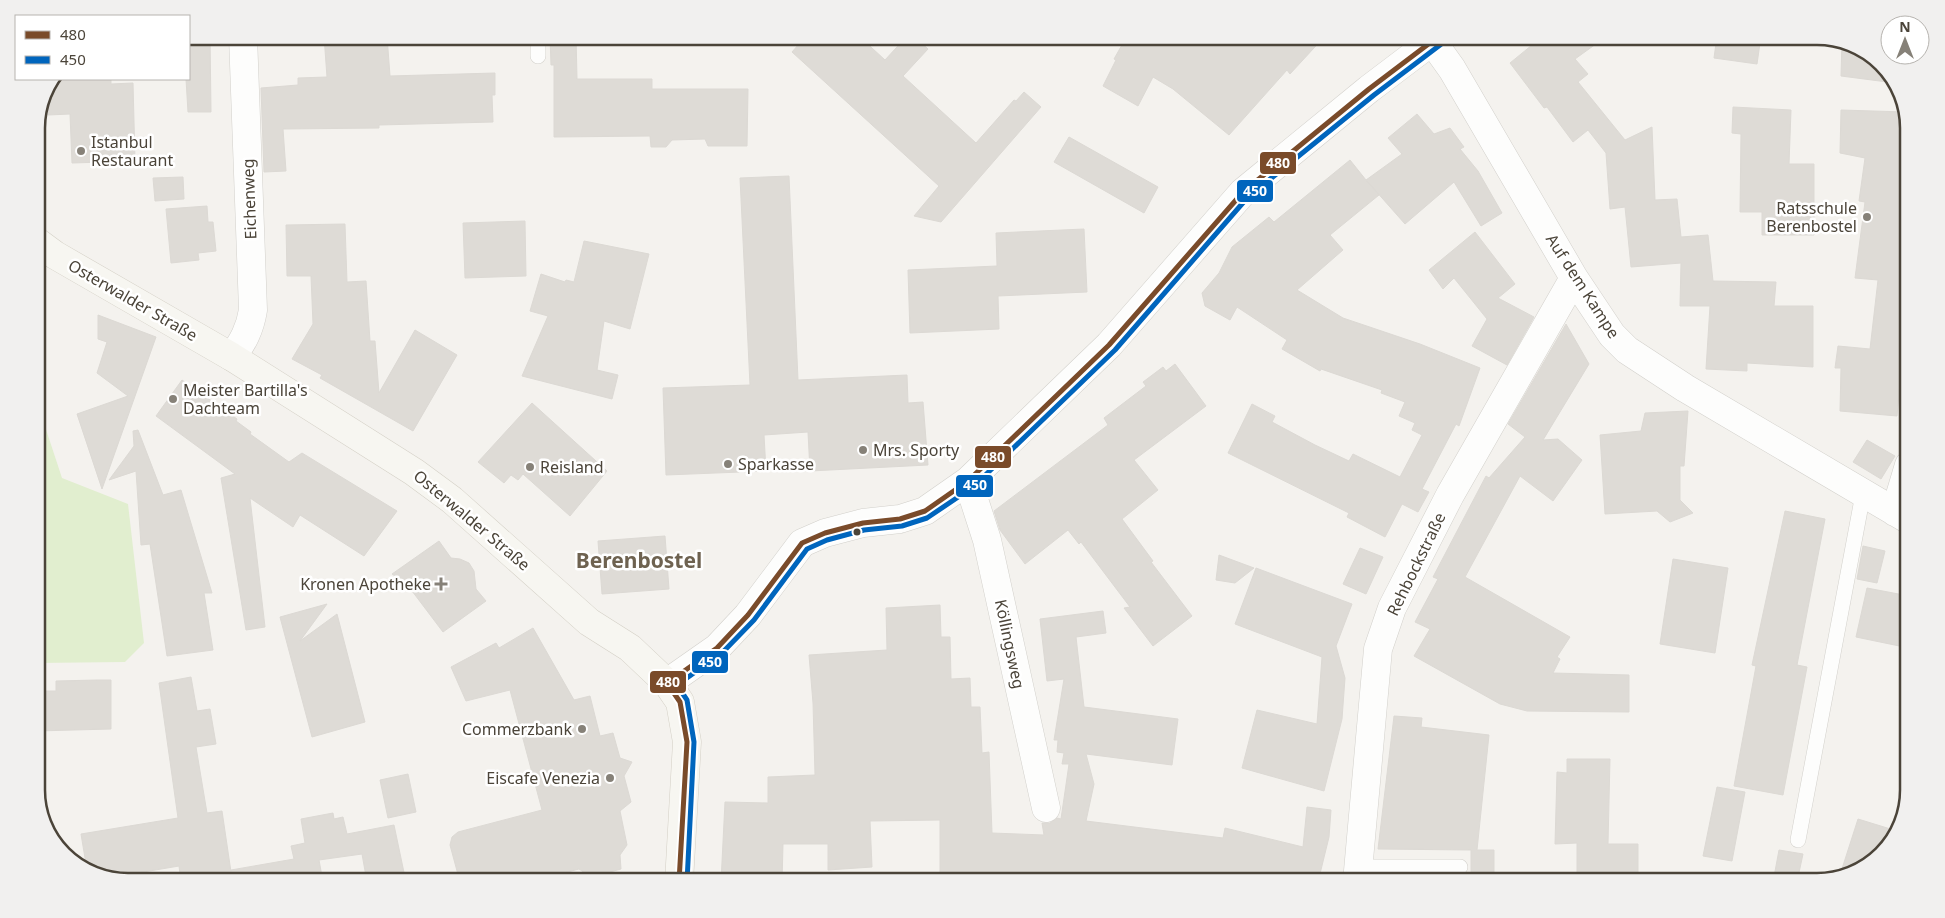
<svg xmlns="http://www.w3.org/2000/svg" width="1945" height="918" viewBox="0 0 1945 918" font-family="'Noto Sans',sans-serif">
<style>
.green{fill:#e1eecf}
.building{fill:#dedbd6;stroke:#dcd9d4}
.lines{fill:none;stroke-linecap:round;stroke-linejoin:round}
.lane-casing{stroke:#d2d0cb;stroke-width:16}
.street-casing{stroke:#d2d0cb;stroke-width:29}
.secondary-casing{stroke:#d3cfc5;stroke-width:29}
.lane{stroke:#fdfdfc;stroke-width:15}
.street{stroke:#fdfdfc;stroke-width:28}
.secondary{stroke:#f7f6f1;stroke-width:28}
.bus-1-casing{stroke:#fff;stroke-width:9}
.bus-2-casing{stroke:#fff;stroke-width:9}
.bus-1{stroke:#7a4b2a;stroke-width:5}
.bus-2{stroke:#0065bd;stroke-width:5}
.poi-dot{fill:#868178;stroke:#fff;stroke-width:2}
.bus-dot{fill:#4b4439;stroke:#fff;stroke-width:2}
.labels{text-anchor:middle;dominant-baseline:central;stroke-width:5;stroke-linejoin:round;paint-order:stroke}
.poi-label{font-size:16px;fill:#4b4439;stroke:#fff;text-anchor:start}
.street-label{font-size:16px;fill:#4b4439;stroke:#fff}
.district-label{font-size:21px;font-weight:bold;fill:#6e6250;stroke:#fff}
.rim{fill:none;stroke:#4b4439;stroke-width:2.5}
.line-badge{stroke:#fff;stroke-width:2}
.badge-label{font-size:14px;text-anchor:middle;font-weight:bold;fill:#fff}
</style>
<rect width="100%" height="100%" fill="#f4f2ee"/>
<path class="green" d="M36,399L62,478L128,504L144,643L125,662L36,663Z"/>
<path class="building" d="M189,36H210L211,112H188L186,79H189Z
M324,36H387L390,76L495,73V95H492L493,122L379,125V128L283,129L286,171L264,172L261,88L298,85V78L327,77Z
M550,36H576L577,79H652V89H748L747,146H708L705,139L672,140L666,147H651L650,136L554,137V65H551Z
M806,36H859L885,60L907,36H914L928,49L903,76L976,143L1014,100L1016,101L1024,92L1041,107L941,222L914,216L939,186L792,52Z
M1127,36H1325L1290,74L1287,70L1229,135L1173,89L1153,77L1138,106L1103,86L1116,60L1114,59Z
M1543,36H1607L1575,59L1588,74L1578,82L1625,140L1652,127L1655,200L1677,199L1681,237L1708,235L1713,281L1776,282L1774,306H1813V367L1747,363V371L1706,369L1710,306H1680L1681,263L1631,267L1625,207L1610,209L1606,153L1588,130L1573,142L1547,107L1544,108L1510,63Z
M1717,36H1761L1757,64L1714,58Z
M1842,41L1852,43L1893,77L1895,83L1841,76Z
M56,79H111V84L133,83L135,161L72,163L70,114L48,115L47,98Z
M1733,107L1791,110L1789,164H1814V235H1762V212H1740L1741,134L1732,133Z
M1841,110L1905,112L1909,122V352H1903L1897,416L1840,411L1841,368H1835L1838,346L1870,349L1878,280L1855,278L1865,202L1859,201L1865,158L1840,153Z
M1417,114L1434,134L1450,128L1464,147L1460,149L1478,171L1502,213L1481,226L1454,182L1405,224L1367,181L1379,195L1330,235L1343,250L1297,290L1343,318L1420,344L1480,368L1459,426L1456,424L1422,489L1429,492L1418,512L1402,504L1385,537L1347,517L1349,513L1228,453L1252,404L1275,416L1272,422L1315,445L1349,461L1353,454L1400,477L1422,435L1412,430L1415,423L1399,416L1405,402L1381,393L1382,390L1321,369L1320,371L1282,349L1287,340L1237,307L1230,320L1205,306L1202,293L1219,273L1232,247L1269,217L1274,222L1350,160L1366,180L1402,154L1388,138Z
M1069,137L1158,187L1144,213L1054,162Z
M789,176L798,380L907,375L908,403L923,402L928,465L810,471L808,432L764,435L766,471L666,475L663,388L750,385L740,178Z
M183,177L184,199L155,201L153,178Z
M207,206L208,222H213L216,251L198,253L199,260L171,263L166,209Z
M525,221L526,276L465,278L463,223Z
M345,224L347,282L366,281L370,341H375L379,393L415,330L457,355L413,431L320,378L322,375L292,359L313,324L311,276H287L286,225Z
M1084,229L1087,292L998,296L999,329L910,333L908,270L997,266L996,233Z
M1475,232L1515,284L1498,298L1534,317L1507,365L1472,346L1487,319L1454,278L1443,289L1429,270Z
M584,241L649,254L630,329L604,321L597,370L618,375L612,399L522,376L548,316L530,311L541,274L565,282L566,280L574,282Z
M98,315L156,337L102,489L77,414L128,396L97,373L107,342L98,339Z
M1566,324L1589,364L1543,440L1558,439L1582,460L1553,501L1520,476L1465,577L1570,637L1557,657L1560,659L1553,673L1629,675V712L1527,711L1500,704L1414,656L1430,629L1415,622L1438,579L1433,577L1486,476L1489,478L1525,437L1508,424Z
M1175,364L1206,406L1134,460L1158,490L1122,519L1153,561L1151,562L1192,616L1153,646L1124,608L1130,607L1081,542L1079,544L1068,530L1025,564L1000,530L994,511L1108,425L1104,418L1146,386L1143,382L1163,367L1166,371Z
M182,380L237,419L236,421L251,432L250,434L289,462L302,453L397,511L364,556L300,515L293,527L250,498L265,627L246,630L221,478L235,474L156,416Z
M532,403L607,471L570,516L523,474L518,480L511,475L504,483L478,462Z
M1688,411L1684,466H1680V500L1693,513L1670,522L1657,511L1605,514L1600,435L1641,431L1645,413Z
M138,430L163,495L181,490L212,593H204L213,650L167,656L150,544L141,545L136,471L109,480L134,446L133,431Z
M1867,440L1895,456L1881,479L1853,462Z
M1785,511L1825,519L1797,665L1807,667L1783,795L1734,786L1756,666L1752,665Z
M665,536L669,589L602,594L598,541Z
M439,541L451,558L460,559L469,563L474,571L476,589L486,601L443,632L406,583L392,574Z
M1863,546L1885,551L1877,583L1857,579Z
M1360,548L1383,557L1366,594L1343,584Z
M1219,555L1254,568L1235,583L1216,580Z
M1673,559L1728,568L1715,653L1660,644Z
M1256,568L1352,604L1336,646L1345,678L1342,719L1324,791L1242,768L1257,710L1317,724L1322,657L1235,624Z
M1867,588L1909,596V648L1856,637Z
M327,604L300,641L337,614L365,722L312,737L280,617Z
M940,605L941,637H950L951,679L970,678L971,707H980L982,753L989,752L992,833L1044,835L1042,823H1050L1057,818L1061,819L1069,764H1062L1064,753L1057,752L1058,740H1054L1064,679L1047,681L1040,619L1103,611L1106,633L1076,637L1084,707L1178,719L1172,765L1086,754L1094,784L1086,821L1223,838L1225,828L1303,847L1307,807L1331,810L1329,837L1318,882H1090L1031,875V879L967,878V882H940V820L870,821L872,867L828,870V844H783L782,882H721L725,802L768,803V777L815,775L813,703L809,655L887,650L886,608Z
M533,628L574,700L590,696L600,736L613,733L620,758L632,762L624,776L631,802L620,811L627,845L620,855L621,869L610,872L605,882H598L579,869L529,882H460L450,845L452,837L458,832L542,810L510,690L466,701L451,667L496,643L499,648Z
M191,677L197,711L210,709L216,744L196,747L207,813L222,811L231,872V870L294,859L291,846L305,843L301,819L333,813L334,819L343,817L347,834L394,825L406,882H367L362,854L319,860L323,882H181L179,866L108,878L92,875L87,870L81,834L178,818L159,683Z
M97,680H111V729L36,731V691H56V681Z
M1394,716L1422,718L1421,727L1489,735L1477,850H1494V882H1471V850L1378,849Z
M1567,759H1610L1608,844H1638V882H1577V843L1555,844L1557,772L1567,773Z
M408,774L416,812L388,818L380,780Z
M1717,787L1745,792L1732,861L1703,856Z
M1858,819L1897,831L1868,866L1840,875Z
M1779,850L1803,854L1797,882H1773Z"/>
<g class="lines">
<g class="lane-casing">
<path id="lane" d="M538,36V56
M1798,840L1863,494
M1358,867H1460"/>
</g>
<g class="street-casing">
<path id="street" d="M1425,36L1432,41L1452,69L1574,278L1612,335L1627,350L1685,388L1909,520
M232,357C243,342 250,329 253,310L243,36
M968,481L987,540L1046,808
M1895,512L1909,465
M667,683L717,648L748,615L802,543L825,533L863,523L900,519L925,511L968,481L1109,345L1243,192L1369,89L1439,36
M1357,882L1378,649L1392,608L1450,495L1574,278"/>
</g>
<g class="secondary-casing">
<path id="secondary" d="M36,241L55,255L232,357L414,472L452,500L589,622L630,648L667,683L680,702L687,742L679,882"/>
</g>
<use href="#lane" class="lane"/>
<use href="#street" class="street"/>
<use href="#secondary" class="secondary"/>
<g class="bus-1-casing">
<path id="bus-1" d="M679,882L687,742L680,702L667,683L717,648L748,615L802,543L825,533L863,523L900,519L925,511L968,481L1109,345L1243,192L1369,89L1439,36"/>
</g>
<g class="bus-2-casing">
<path id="bus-2" d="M687,882L694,742L687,700L677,685L722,653L754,620L807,549L827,540L864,530L902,526L927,518L973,487L1115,350L1248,197L1374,95L1444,42"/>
</g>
<use href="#bus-1" class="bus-1"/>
<use href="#bus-2" class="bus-2"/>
</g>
<g class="poi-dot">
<circle cx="81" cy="151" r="5"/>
<circle cx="1867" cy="217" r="5"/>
<circle cx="173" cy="399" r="5"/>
<circle cx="863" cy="450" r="5"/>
<circle cx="728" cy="464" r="5"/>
<circle cx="530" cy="467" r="5"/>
<path d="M438.5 576.5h5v5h5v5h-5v5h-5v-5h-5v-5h5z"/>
<circle cx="582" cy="729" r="5"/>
<circle cx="610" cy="778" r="5"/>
</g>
<circle class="bus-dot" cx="857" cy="532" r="4.5"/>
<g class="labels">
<g class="poi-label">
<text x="91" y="142">Istanbul<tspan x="91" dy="18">Restaurant</tspan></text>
<text x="1857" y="208" text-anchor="end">Ratsschule<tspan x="1857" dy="18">Berenbostel</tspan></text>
<text x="183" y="390">Meister Bartilla's<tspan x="183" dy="18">Dachteam</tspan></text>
<text x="873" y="450">Mrs. Sporty</text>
<text x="738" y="464">Sparkasse</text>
<text x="540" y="467">Reisland</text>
<text x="431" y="584" text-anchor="end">Kronen Apotheke</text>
<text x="572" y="729" text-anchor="end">Commerzbank</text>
<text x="600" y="778" text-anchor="end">Eiscafe Venezia</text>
</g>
<g class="street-label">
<text transform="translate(249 199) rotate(-92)">Eichenweg</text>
<text transform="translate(1583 286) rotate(57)">Auf dem Kampe</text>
<text transform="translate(133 300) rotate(30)">Osterwalder Straße</text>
<text transform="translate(472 520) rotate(40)">Osterwalder Straße</text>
<text transform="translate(1416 564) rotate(-64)">Rehbockstraße</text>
<text transform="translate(1010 644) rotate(78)">Köllingsweg</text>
</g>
<g class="district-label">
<text x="639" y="560">Berenbostel</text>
</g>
</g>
<path d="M0 0H1945V918H0ZM128 45H1817A83 83 0 0 1 1900 128V790A83 83 0 0 1 1817 873H128A83 83 0 0 1 45 790V128A83 83 0 0 1 128 45Z" fill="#f1f0ef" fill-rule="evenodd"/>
<path class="rim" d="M128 45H1817A83 83 0 0 1 1900 128V790A83 83 0 0 1 1817 873H128A83 83 0 0 1 45 790V128A83 83 0 0 1 128 45Z"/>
<g class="line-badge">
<rect x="1259" y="151" width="38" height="24" rx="5" fill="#7a4b2a"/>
<rect x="1236" y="179" width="38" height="24" rx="5" fill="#0065bd"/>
<rect x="974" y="445" width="38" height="24" rx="5" fill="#7a4b2a"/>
<rect x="955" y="474" width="39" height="24" rx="5" fill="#0065bd"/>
<rect x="691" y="650" width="38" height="24" rx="5" fill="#0065bd"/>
<rect x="649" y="670" width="38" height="24" rx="5" fill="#7a4b2a"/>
</g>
<g class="badge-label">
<text x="1278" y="168">480</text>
<text x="1255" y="196">450</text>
<text x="993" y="462">480</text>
<text x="975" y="490">450</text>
<text x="710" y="667">450</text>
<text x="668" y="687">480</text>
</g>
<rect x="15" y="15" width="175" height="65" fill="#ffffff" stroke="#b7b4b0"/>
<rect x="25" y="31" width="25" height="8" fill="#7a4b2a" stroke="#b7b4b0"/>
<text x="60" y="40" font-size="15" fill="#4b4439">480</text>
<rect x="25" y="56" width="25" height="8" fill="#0065bd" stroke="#b7b4b0"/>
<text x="60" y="65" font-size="15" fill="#4b4439">450</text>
<g transform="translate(1905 40)"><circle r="24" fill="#ffffff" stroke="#b7b4b0"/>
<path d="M0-4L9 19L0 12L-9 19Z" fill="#868178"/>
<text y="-8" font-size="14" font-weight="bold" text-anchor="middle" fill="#4b4439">N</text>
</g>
</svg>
